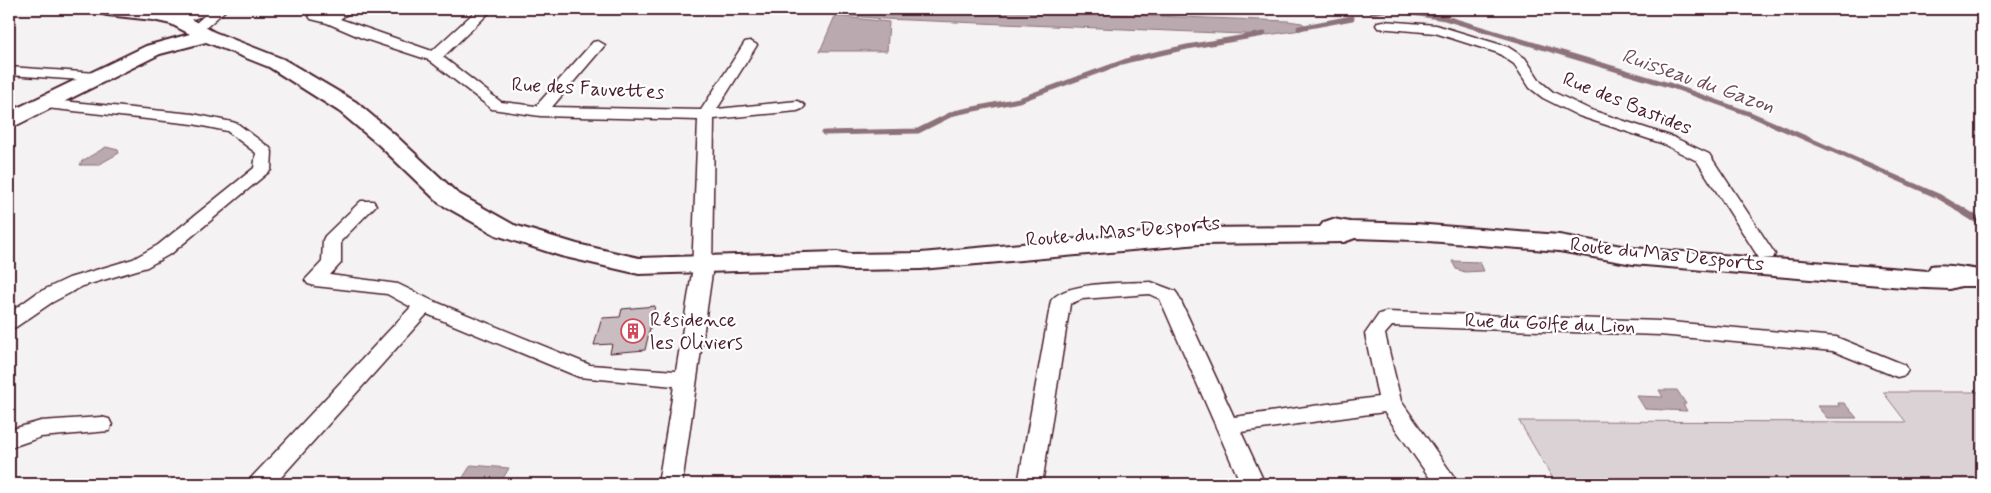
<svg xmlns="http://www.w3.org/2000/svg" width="1991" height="493" viewBox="0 0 1991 493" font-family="Mynerve,sans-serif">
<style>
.green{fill:#dbd2d5;stroke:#927880}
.water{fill:#baa9ae;stroke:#8d727a}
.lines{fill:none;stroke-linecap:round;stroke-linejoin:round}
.stream-far1{stroke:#8d727a;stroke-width:5}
.stream{stroke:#8d727a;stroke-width:7}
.building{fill:#cabdc1;stroke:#4a1f2b}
.street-casing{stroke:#4a1f2b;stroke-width:3}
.secondary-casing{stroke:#4a1f2b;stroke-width:4}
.street{fill:#fff;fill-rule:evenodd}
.secondary{fill:#fff;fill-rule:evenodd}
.labels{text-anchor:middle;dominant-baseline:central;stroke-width:4.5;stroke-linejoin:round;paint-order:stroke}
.street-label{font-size:20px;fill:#4a1f2b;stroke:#fff}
.poi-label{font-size:20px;fill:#4a1f2b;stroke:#fff;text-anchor:start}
.water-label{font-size:21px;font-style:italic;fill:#714f59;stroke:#fff}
</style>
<rect width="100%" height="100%" fill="#f4f2f2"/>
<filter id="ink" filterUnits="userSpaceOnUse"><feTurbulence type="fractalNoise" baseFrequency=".02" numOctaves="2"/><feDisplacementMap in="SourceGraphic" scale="10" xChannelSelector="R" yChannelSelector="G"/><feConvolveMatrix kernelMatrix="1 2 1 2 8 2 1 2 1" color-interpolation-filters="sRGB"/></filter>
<g filter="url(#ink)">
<path class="green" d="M1883,392H1982V484H1556L1519,421L1906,422Z"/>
<path class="water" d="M813,9H967L1288,21L1302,23L1307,27L1301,30L1267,35L884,19L832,14Z
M835,16L889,22L887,51H820Z
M106,147L118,150L119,153L98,165H80L82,161Z
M1452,261L1480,262L1484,271L1465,272L1456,269Z
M1659,390H1677L1686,404H1683L1687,411L1645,409L1637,396L1663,397Z
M1838,403H1844L1857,418H1827L1817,406H1839Z
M471,465L509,468L501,482L462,479Z"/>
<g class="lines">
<path class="stream-far1" d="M1387,9L1445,18L1672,86L1750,114L1938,196L1960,209
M1372,12L1389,9
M1299,28L1352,18
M824,133L918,131L954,113L1019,100L1129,60L1187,47L1264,34"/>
<path class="stream" d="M1958,208L1982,223"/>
</g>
<path class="building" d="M655,306L645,350L610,353L612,344L594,345L602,318L620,317L622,309Z"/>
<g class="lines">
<g class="street-casing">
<path id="street" d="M196,9H227L200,33L195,34L188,30L205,15L178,24L171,20L173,17Z
M319,9H346L347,14L340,19L432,51L478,9H493L443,57L501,102L536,106L593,42L598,41L605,45L552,107L701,110L745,42L750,41L757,45L717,109L797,101L802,103L805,106L802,109L797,111L714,119L712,273L682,484H658L674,386L579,377L427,314L275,484H249L252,477L411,307L387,294L315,286L308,284L305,280L322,262L323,240L325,236L361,201H373L376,205L341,241V263L330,275L398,284L431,300L590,365L676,371L692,273L698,120L540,116L492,109L429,60L362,38L327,23L311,19L309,16Z
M1383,21L1436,25L1508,47L1525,58L1541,82L1553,92L1591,110L1673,137L1709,154L1775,254L1773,258H1759L1697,161L1661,143L1579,116L1543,98L1530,88L1514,64L1498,53L1435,33L1378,28L1376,25L1378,22Z
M9,67L97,73L104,77L97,81L9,75Z
M42,99L193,114L232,122L238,124L270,148L272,152L271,170L172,253L147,267L83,286L51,303L16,327L9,329V313L37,293L69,278L133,259L158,245L254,168L256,153L227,131L193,124L37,107L34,104Z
M1151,282L1175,291L1178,295L1234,417L1378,397L1365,334L1379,314L1386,312L1660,321L1836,337L1905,365L1908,370L1905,375L1897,377L1833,351L1660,335L1392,326L1385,334L1401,401L1459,484H1434L1384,412L1241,432L1265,484H1241L1160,299L1149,294L1082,299L1070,304L1042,484H1018L1051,301C1064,281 1128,283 1151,282Z
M101,417L109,419L112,425L109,431L41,437L9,448V430L41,421Z"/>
</g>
<g class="secondary-casing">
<path id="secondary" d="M98,9H155L185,16L214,32L283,59L356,102L395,135L457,193L514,225L577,244L639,258L837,252L850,254L921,253L1199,228L1320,227L1324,222L1333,219L1350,222L1415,224L1559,235L1633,248L1903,269L1928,271L1931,266C1944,263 1967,269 1982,270V286H1961L1950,289L1903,287L1633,264L1559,251L1415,240L1355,238L1344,242L1199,244L921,269L850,270L837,268L639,274L561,256L496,235L439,203L379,145L340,112L269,67L206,42L160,54L17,125L9,127V112L146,46L190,34L171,24L153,20L107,15L100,13Z"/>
</g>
<use href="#street" class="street"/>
<use href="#secondary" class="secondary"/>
</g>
</g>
<defs>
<g id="building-ring" transform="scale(1.25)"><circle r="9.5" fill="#fff" stroke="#d1495b" stroke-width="1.5"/><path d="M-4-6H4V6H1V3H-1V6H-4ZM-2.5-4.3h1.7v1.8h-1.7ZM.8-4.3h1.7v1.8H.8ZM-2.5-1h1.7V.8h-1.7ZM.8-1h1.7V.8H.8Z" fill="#d1495b"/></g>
</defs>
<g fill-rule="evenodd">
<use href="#building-ring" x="633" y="331"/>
</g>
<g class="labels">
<g class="street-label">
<text transform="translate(588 89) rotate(3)">Rue des Fauvettes</text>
<text transform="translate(1627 104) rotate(22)">Rue des Bastides</text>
<text transform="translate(1123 232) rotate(-5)">Route du Mas Desports</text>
<text transform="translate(1667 255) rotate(6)">Route du Mas Desports</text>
<text transform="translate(1550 324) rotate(2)">Rue du Golfe du Lion</text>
</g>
<g class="poi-label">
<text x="650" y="320">Résidence<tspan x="650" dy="23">les Oliviers</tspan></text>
</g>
<g class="water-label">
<text transform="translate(1698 81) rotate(19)">Ruisseau du Gazon</text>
</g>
</g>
<rect width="1991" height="493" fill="none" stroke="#fff" stroke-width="30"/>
<rect x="15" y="15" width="1961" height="463" fill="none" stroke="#4a1f2b" stroke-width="2" filter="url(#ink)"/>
</svg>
